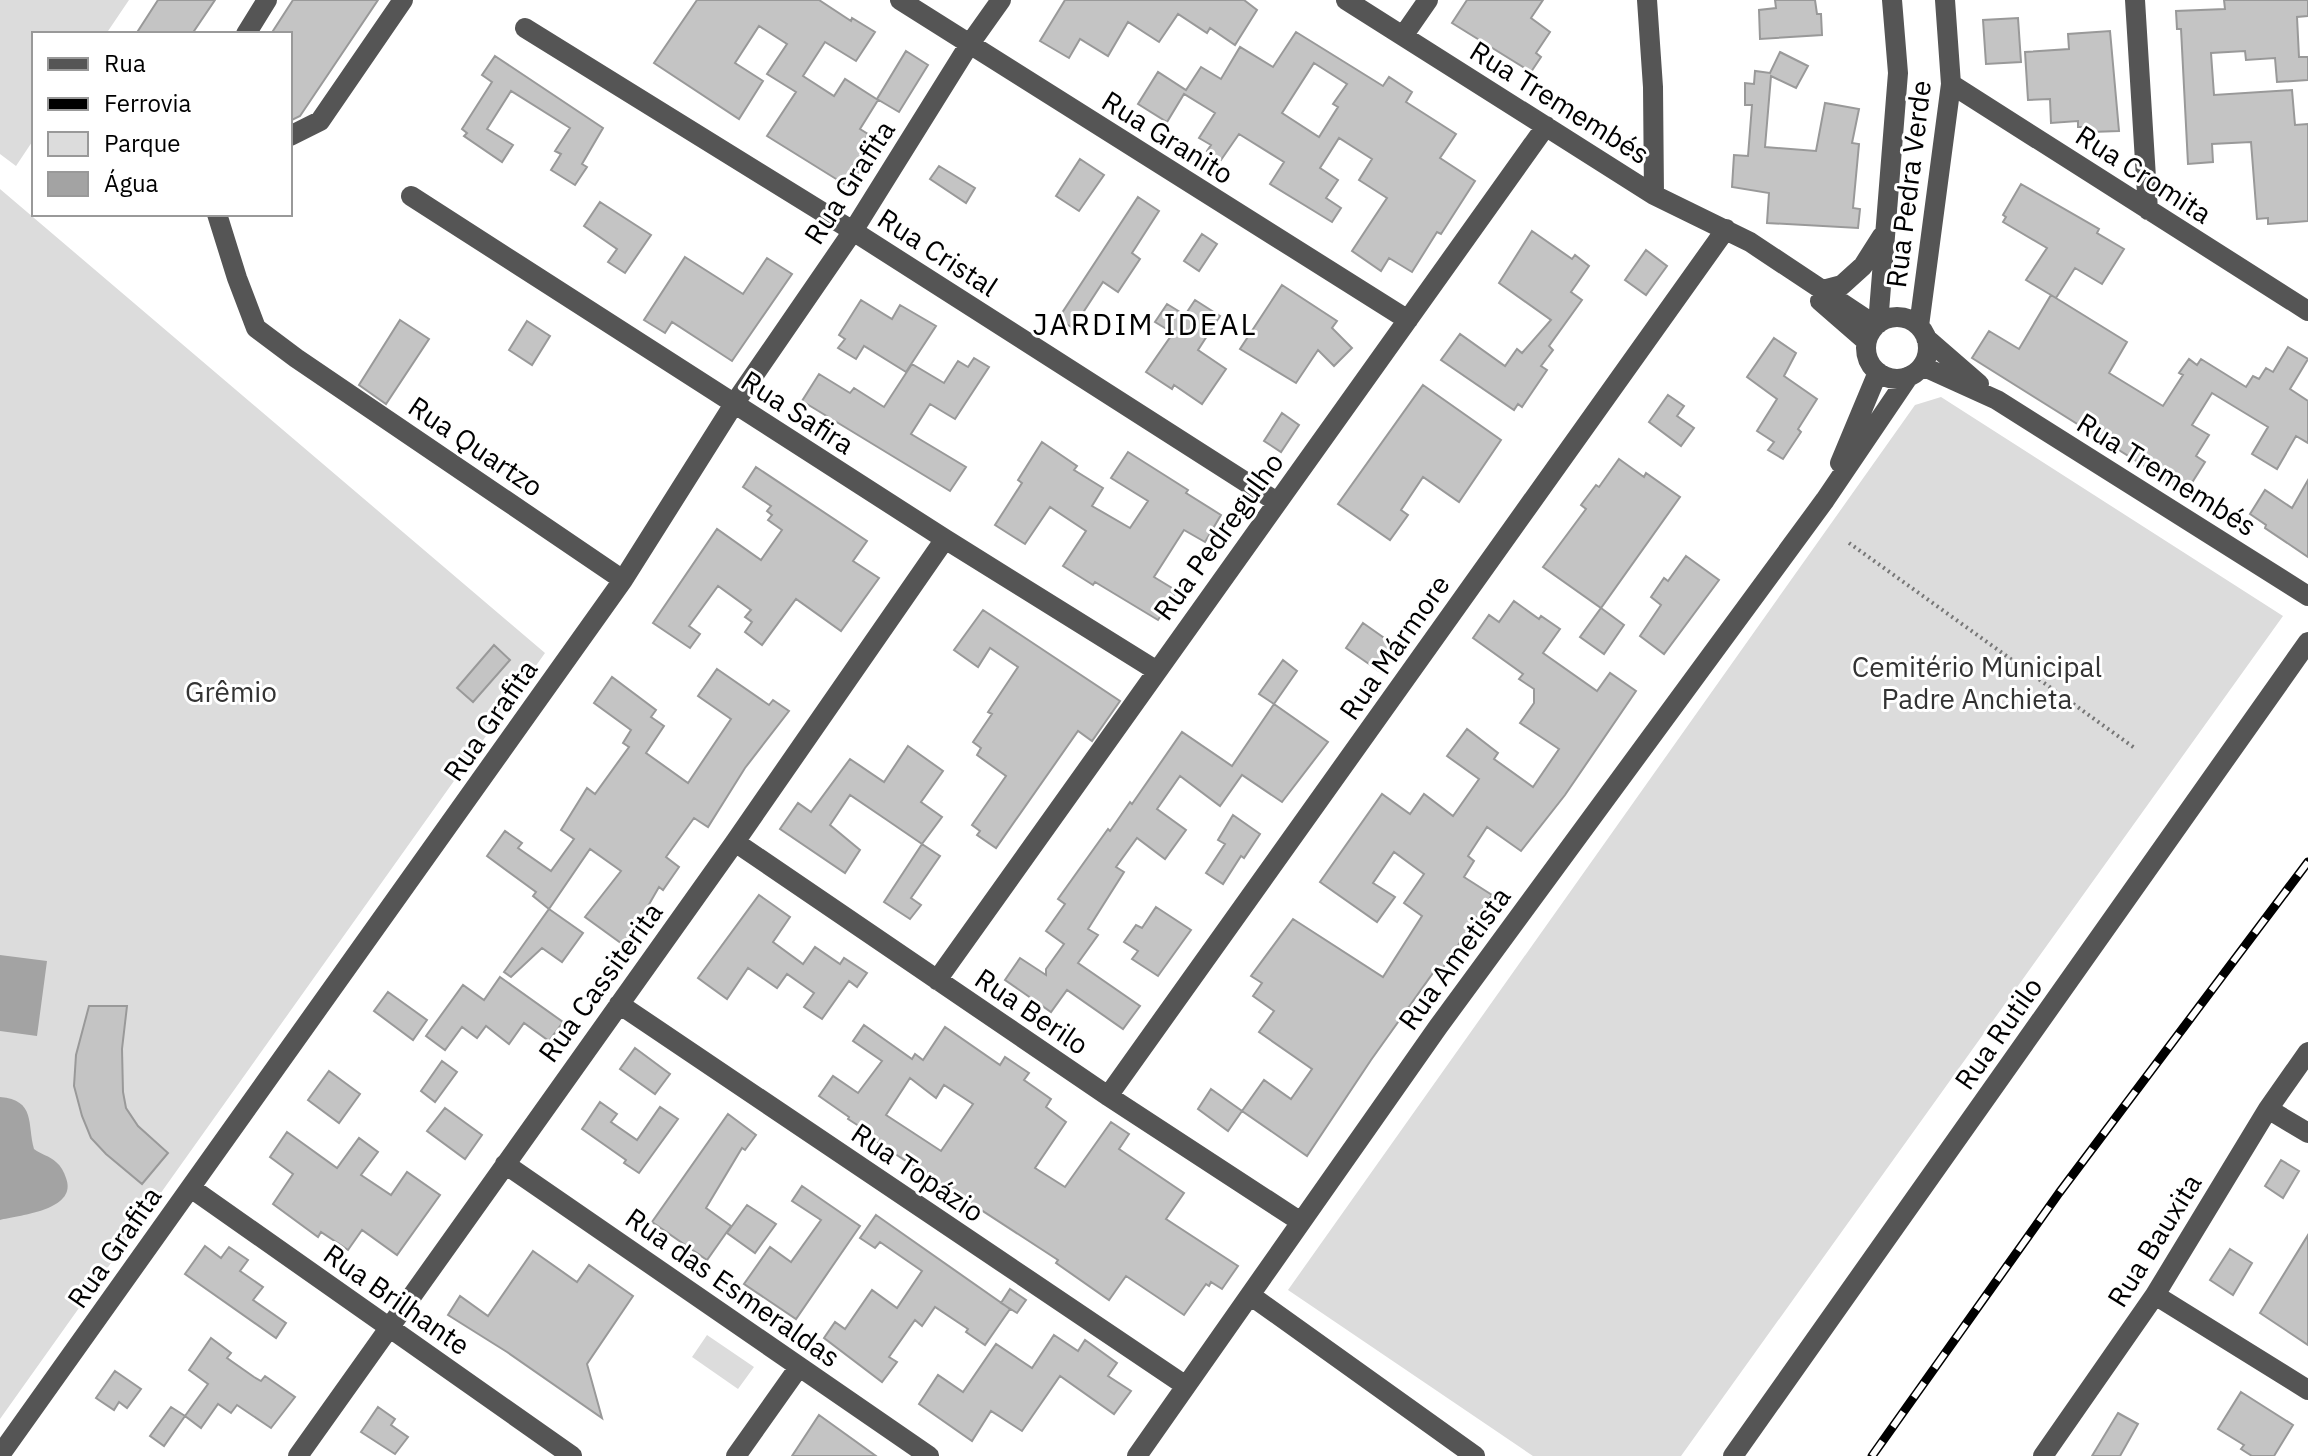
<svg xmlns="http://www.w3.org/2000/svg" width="2308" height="1456" viewBox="0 0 2308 1456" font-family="'IBM Plex Sans',sans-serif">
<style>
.green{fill:#dcdcdc}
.water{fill:#a3a3a3}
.building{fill:#c4c4c4;stroke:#999;stroke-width:2;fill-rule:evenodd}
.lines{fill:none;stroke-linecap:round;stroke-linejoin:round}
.path{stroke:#777;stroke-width:4;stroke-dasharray:2 4;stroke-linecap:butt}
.minor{stroke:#555;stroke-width:20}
.rail-casing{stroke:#000;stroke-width:9}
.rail{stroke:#fff;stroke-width:6;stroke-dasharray:18;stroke-linecap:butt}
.labels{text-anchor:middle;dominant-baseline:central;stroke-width:6;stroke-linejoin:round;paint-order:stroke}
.street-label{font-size:28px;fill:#000;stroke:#fff}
.park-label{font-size:28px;fill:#333;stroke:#fff}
.neighbourhood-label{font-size:30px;letter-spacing:2px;fill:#000;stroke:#fff}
</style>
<rect width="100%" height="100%" fill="#fff"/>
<path class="green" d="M0,0H129L106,34H34V139L16,166L0,154Z
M0,189L545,653L0,1419Z
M1941,397L2283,616L1681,1456H1533L1288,1290L1915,405Z
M707,1335L754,1367L738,1389L692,1357Z"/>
<path class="water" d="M0,955L47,961L37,1036L0,1031Z
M0,1097C36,1100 27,1124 34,1149C40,1154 50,1156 56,1162C61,1166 64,1172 66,1178C78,1210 21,1215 0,1220Z"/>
<path class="building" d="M158,0H215L192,34H136Z
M293,0H378L300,116L290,121V34H271Z
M697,0H819L851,21L852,18L875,32L856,61L825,42L803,76L834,96L845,79L878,100L860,129L868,134L859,148L870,155L849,187L767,136L796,92L767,74L787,44L759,26L735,63L763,81L739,119L654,63Z
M1065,0H1244L1257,10L1235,45L1210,28L1207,33L1178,14L1159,42L1128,22L1108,56L1080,39L1069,58L1040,41Z
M1467,0H1543L1531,18L1550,32L1536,53L1541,57L1531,72L1452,23Z
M1775,0H1815L1817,14H1821L1822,35L1760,39L1759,10L1776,8Z
M2224,0H2308V16L2297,17L2299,57H2308V80L2277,82L2275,58L2246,60L2245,51L2211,53L2214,95L2292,90L2295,125L2308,124V221L2268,224V218L2257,219L2251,142L2212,144L2213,162L2188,164L2181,29H2177L2176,11L2225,9Z
M2018,18L2021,62L1986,64L1983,20Z
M2110,31L2119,131L2091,132L2090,127H2078V121L2051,123L2050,99L2028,100L2025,52L2069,49L2068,34Z
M1296,32L1383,86L1389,77L1412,92L1406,102L1456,134L1440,158L1475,181L1441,234L1437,232L1412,272L1389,258L1381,271L1352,251L1387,198L1359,180L1372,159L1339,138L1320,168L1338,180L1326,198L1341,208L1332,222L1270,184L1284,162L1239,134L1221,160L1207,151L1211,145L1199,138L1215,113L1184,94L1167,122L1138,104L1158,72L1186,90L1201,67L1221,79L1240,47L1273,67ZM1314,63L1347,84L1333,104L1338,107L1319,137L1282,113Z
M906,51L928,65L899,112L877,99Z
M1780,52L1808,66L1796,88L1771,76L1765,147L1816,151L1825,103L1859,109L1852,143L1859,144L1853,208L1860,209L1858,228L1767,223L1769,193L1732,187L1734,155L1748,156L1752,105H1745V83L1754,84L1755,71L1770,73Z
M495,56L603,128L582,164L587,167L575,185L551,170L561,154L555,151L570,128L511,91L487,129L513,145L502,162L464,136L467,133L462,129L492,82L482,75Z
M1080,159L1104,175L1079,211L1056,196Z
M939,166L975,188L966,203L930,179Z
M2021,184L2099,229L2097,233L2124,249L2102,284L2075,268L2056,298L2026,280L2047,248L2003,222L2006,217L2003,215Z
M1138,197L1159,211L1132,253L1140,259L1118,292L1103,282L1073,328L1058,319Z
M600,202L651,235L625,273L608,262L617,249L584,226Z
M1532,231L1572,259L1575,255L1589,266L1571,292L1582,300L1549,346L1553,350L1541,366L1547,370L1522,407L1518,404L1514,410L1441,360L1460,334L1505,366L1517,349L1522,353L1551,320L1499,283Z
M1202,234L1217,244L1199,271L1184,261Z
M1646,250L1667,266L1646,295L1625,280Z
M685,257L743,294L767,258L792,274L732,361L672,322L665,333L644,320Z
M1282,285L1337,321L1332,328L1352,348L1334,366L1318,350L1296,383L1240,349Z
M2051,295L2127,342L2109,373L2163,406L2183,375L2179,373L2189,359L2197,365L2201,359L2246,387L2253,376L2259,379L2266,368L2273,372L2288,347L2308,359L2290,389L2308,401V443L2296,436L2277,469L2252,454L2268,427L2212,393L2192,425L2209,435L2196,456L2205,462L2186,492L1972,358L1989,331L2019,349Z
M861,300L892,319L900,305L936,326L906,372L864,346L856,359L838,348L845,339L839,335Z
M1195,300L1220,316L1198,350L1226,369L1202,404L1174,385L1172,389L1146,372L1173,333L1155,322L1167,304L1185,315Z
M400,320L429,339L386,404L359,385Z
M527,321L550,336L532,365L509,350Z
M1774,338L1796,353L1784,376L1817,399L1798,429L1801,432L1783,459L1768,450L1774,442L1757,431L1777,399L1747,377Z
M974,358L989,367L955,419L930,404L911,434L966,467L950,491L802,401L819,374L850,393L854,388L884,407L912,364L944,383L958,361L968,367Z
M1423,385L1501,440L1459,502L1423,477L1401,510L1408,515L1390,540L1338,504Z
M1668,395L1684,406L1677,416L1694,428L1681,446L1649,422Z
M1282,413L1299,425L1281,452L1264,441Z
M1042,442L1077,466L1074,470L1103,488L1092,506L1130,528L1148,501L1111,478L1128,452L1188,490L1186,493L1221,515L1205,542L1184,530L1154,577L1177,591L1158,620L1095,582L1093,585L1063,566L1086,531L1050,507L1025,544L995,525L1022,483L1018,480Z
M1619,459L1644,477L1646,473L1680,497L1601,608L1543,567L1586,509L1581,505L1596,485L1599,487Z
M756,467L867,541L853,561L879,578L841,631L796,599L762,645L745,632L752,622L745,617L751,610L718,586L689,626L700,634L690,648L653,623L717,529L761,560L782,530L768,520L772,515L767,511L771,506L743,487Z
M2308,480V557L2265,528L2266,525L2250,514L2265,490L2292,508Z
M1686,556L1719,580L1664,654L1640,636L1661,605L1651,597L1664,578L1668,581Z
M1514,601L1539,619L1541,616L1560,629L1543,653L1597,691L1610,673L1636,691L1565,795L1521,851L1487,827L1468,856L1474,861L1464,877L1492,895L1442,969L1438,966L1371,1060L1307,1156L1242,1111L1264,1080L1291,1099L1312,1069L1259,1032L1274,1011L1253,996L1262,983L1251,976L1293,919L1383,977L1422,916L1404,903L1424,874L1394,852L1373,883L1395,897L1377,922L1320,882L1382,794L1410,814L1424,794L1453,816L1479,779L1447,756L1467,729L1498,753L1494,759L1533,787L1559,749L1520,723L1534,703V689L1519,679L1523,674L1473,638L1489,615L1499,622Z
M1601,608L1624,625L1604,654L1580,637Z
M983,610L1120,701L1092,741L1078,731L996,848L977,835L980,831L972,825L1006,776L977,755L981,748L973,742L992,714L988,712L1018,667L990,648L978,667L954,650Z
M1363,623L1397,647L1379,671L1346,648Z
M494,645L510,660L473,702L457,688Z
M1283,660L1297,671L1274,704L1328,742L1282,802L1242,775L1220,806L1180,776L1157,809L1186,830L1165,859L1137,838L1116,867L1124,872L1088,929L1098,935L1078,963L1140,1006L1123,1029L1067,990L1051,1012L1005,980L1020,958L1046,975V969L1064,944L1046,931L1065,904L1058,899L1108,829L1110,831L1130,802L1132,804L1182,732L1232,766L1274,704L1259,694Z
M717,669L769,705L773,700L789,711L745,768L708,827L694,818L666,857L679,867L663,890L659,887L625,946L585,917L621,871L590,849L549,909L533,896L536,892L487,856L505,831L522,843L518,848L551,871L574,839L561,830L587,788L595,794L629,747L623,743L631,730L594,703L612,677L656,710L651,717L664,726L646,753L688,783L731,719L698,696Z
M908,746L943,771L921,802L942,817L922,844L940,856L911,898L921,905L910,919L884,902L922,844L884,818L850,795L830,825L860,850L845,873L780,829L798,803L811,812L850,759L884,782Z
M1233,815L1260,834L1244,858L1241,856L1223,884L1206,873L1225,844L1218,840Z
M759,895L790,917L773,942L803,964L815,947L840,964L844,958L867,973L857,987L849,981L822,1019L804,1007L814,993L787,974L777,988L748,968L727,999L698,978Z
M1156,907L1191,930L1158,976L1132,959L1138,951L1124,942L1136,925L1142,928Z
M549,909L583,933L562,962L542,948L511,977L504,972Z
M500,977L563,1022L549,1041L524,1023L509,1044L486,1026L477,1038L462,1027L445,1050L426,1036L463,985L484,1000Z
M388,992L427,1020L413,1040L374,1011Z
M89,1006H127L122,1049L123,1092L126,1108L138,1126L168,1153L142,1184L106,1154L91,1138L82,1116L74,1086L76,1055Z
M864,1025L912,1059L915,1054L923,1060L945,1027L1000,1065L1005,1057L1029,1073L1024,1080L1051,1099L1046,1107L1066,1122L1035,1168L1065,1187L1111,1122L1129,1134L1119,1149L1184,1193L1166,1219L1238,1266L1222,1289L1211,1282L1209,1286L1206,1284L1184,1315L1126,1276L1109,1300L1056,1263L1058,1260L863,1133L865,1130L848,1119L849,1117L819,1096L833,1076L858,1093L882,1061L853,1041ZM910,1078L936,1098L944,1085L973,1104L941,1151L886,1115Z
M635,1048L670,1074L655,1094L620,1069Z
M442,1061L457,1072L435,1102L421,1091Z
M329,1071L360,1094L339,1123L308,1100Z
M1211,1089L1242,1111L1228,1131L1198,1109Z
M600,1102L617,1114L611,1122L637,1140L660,1107L678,1119L639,1173L624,1163L626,1160L582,1129Z
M445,1108L482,1135L465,1159L427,1131Z
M728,1114L756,1135L745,1150L742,1148L706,1208L731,1226L707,1260L652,1222Z
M287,1132L337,1168L359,1138L378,1152L361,1175L391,1195L407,1172L440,1195L397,1255L362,1230L348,1250L321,1232L318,1237L273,1204L293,1174L270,1157Z
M2281,1160L2299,1171L2283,1198L2265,1186Z
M802,1186L860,1226L796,1319L744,1284L770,1247L791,1262L821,1220L792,1201Z
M747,1205L776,1224L755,1253L727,1233Z
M876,1215L1010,1309L985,1345L966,1332L968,1329L935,1307L922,1326L915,1320L889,1357L897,1362L882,1382L824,1338L835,1322L845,1329L872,1290L897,1308L922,1271L880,1242L875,1248L860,1238Z
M2308,1235V1345L2260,1313Z
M205,1246L221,1258L229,1247L248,1260L240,1271L263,1287L253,1300L286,1323L276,1338L185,1274Z
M2230,1249L2252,1263L2233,1295L2210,1280Z
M533,1251L577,1282L589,1265L633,1296L587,1364L602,1418L507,1352L448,1315L460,1296L488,1316Z
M1010,1289L1026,1300L1017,1313L1001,1303Z
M1054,1335L1078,1351L1085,1340L1117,1363L1108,1376L1131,1391L1114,1414L1060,1376L1022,1431L991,1411L972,1441L919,1404L938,1375L963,1392L996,1344L1032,1368Z
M211,1338L231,1353L227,1358L254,1377L261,1381L265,1376L295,1397L271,1428L237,1405L231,1413L218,1404L201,1428L185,1416L208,1384L189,1370Z
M115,1371L141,1389L127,1408L119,1402L114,1410L96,1398Z
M2241,1392L2293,1425L2274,1456H2252L2241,1449L2244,1445L2218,1429Z
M171,1407L185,1416L164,1446L150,1436Z
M378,1407L395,1419L391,1425L408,1437L395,1454L361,1432Z
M2118,1413L2138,1424L2120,1456H2092Z
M819,1415L876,1456H792Z"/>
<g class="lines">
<path class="path" d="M1849,543L2136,749"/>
<path class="minor" d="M900,0L1408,320
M1346,0L1654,195L1750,242L1875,325
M1647,0L1653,87L1654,195
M2135,0L2148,210
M525,28L853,231L1277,502
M246,34L267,0
M1403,36L1428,0
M1951,84L2308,311
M290,136L320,121L403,0
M411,196L945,539L1157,671
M217,214L237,278L256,328L296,358L623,580
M1823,290L1842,285L1863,266L1882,236
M1820,301L1866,341
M1866 348a31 31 0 1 1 62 0a31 31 0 1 1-62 0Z
M1878,324L1898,73L1892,0
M1919,326L1951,84L1945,0
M1926,338L1979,384
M1922,366L1997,400L2308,596
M1840,463L1878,372
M735,842L1108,1096L1301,1222
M937,980L1546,126
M619,1004L1186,1386
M1108,1096L1726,229
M2268,1109L2308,1133
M505,1164L929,1456
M191,1188L572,1456
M1250,1295L1475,1456
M2155,1295L2308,1390
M0,1455L623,580L734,404L853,231L969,45L1001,0
M298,1456L735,842L945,539
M736,1456L799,1367
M1137,1456L1438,1027L1825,500L1909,376
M1733,1456L2308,642
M2043,1456L2155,1295L2268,1109L2308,1052"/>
<g class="rail-casing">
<path id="rail" d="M1872,1456L2059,1193L2308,862"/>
</g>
<use href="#rail" class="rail"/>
</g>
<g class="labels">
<g class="street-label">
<text transform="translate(1560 102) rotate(32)">Rua Tremembés</text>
<text transform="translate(1168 137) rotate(32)">Rua Granito</text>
<text transform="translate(2144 174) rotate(33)">Rua Cromita</text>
<text transform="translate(849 182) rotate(-57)">Rua Grafita</text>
<text transform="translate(1908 184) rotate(-83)">Rua Pedra Verde</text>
<text transform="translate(938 252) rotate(33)">Rua Cristal</text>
<text transform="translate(798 412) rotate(33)">Rua Safira</text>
<text transform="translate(476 446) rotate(34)">Rua Quartzo</text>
<text transform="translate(2167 474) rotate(32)">Rua Tremembés</text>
<text transform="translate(1218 536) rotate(-54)">Rua Pedregulho</text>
<text transform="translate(1394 647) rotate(-55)">Rua Mármore</text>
<text transform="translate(490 720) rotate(-55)">Rua Grafita</text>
<text transform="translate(1454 958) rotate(-54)">Rua Ametista</text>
<text transform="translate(600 982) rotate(-54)">Rua Cassiterita</text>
<text transform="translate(1032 1011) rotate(34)">Rua Berilo</text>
<text transform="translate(1998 1033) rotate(-55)">Rua Rutilo</text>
<text transform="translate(918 1172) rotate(34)">Rua Topázio</text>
<text transform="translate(2154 1240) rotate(-58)">Rua Bauxita</text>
<text transform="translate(114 1247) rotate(-55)">Rua Grafita</text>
<text transform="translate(733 1287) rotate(35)">Rua das Esmeraldas</text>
<text transform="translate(397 1299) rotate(35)">Rua Brilhante</text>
</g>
<g class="park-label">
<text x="1977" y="666">Cemitério Municipal<tspan x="1977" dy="32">Padre Anchieta</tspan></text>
<text x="231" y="691">Grêmio</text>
</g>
<g class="neighbourhood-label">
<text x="1145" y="323">JARDIM IDEAL</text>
</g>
</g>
<rect x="32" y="32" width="260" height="184" fill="#ffffff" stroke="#999999" stroke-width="2"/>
<rect x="48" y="58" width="40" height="12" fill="#555555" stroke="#999999" stroke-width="2"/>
<text x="104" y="72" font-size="24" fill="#000000">Rua</text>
<rect x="48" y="98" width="40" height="12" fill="#000000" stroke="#999999" stroke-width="2"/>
<text x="104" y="112" font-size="24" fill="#000000">Ferrovia</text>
<rect x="48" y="132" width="40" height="24" fill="#dcdcdc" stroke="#999999" stroke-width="2"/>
<text x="104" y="152" font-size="24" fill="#000000">Parque</text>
<rect x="48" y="172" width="40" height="24" fill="#a3a3a3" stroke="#999999" stroke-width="2"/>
<text x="104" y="192" font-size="24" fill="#000000">Água</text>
</svg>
